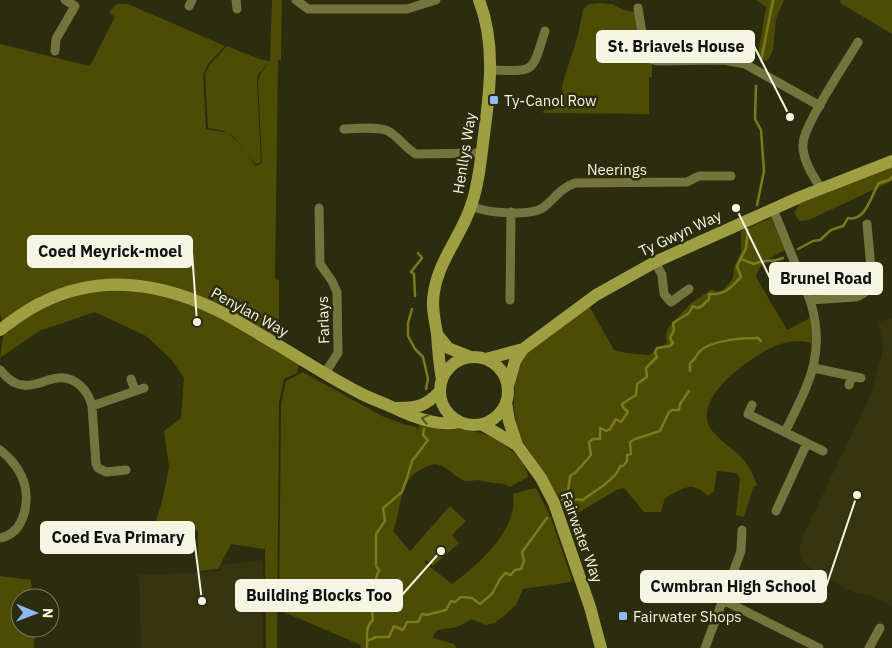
<svg xmlns="http://www.w3.org/2000/svg" width="892" height="648" viewBox="0 0 892 648" font-family="'IBM Plex Sans',sans-serif">
<style>
.built{fill:#35350f}
.green{fill:#4d4c04}
.lines{fill:none;stroke-linecap:round;stroke-linejoin:round}
.stream{stroke:#7a7a1f;stroke-width:2.5}
.street{stroke:#74753e;stroke-width:9}
.secondary{stroke:#9e9e42;stroke-width:12}
.oneway{stroke:#545421}
.poi-dot{fill:#8eb9fc;stroke:#2c2c0f;stroke-width:2}
.labels{text-anchor:middle;dominant-baseline:central;stroke-width:5;stroke-linejoin:round;paint-order:stroke}
.poi-label{font-size:15px;fill:#f4f5e3;stroke:#2c2c0f;text-anchor:start}
.street-label{font-size:15px;fill:#f4f5e3;stroke:#2c2c0f}
.leader{fill:none;stroke:#f4f5e3;stroke-width:2}
.callout-dot{fill:#f4f5e3;stroke:#2c2c0f;stroke-width:2}
.callout{fill:#f4f5e3;stroke:#f4f5e3;stroke-width:2}
.callout-label{font-size:16px;text-anchor:middle;font-weight:bold;fill:#111}
</style>
<rect width="100%" height="100%" fill="#2c2c0f"/>
<path class="built" d="M892,318V606L869,595L855,593L818,574L802,561L799,553L803,535L870,397L882,354L883,344L878,322Z
M263,560V648H141L139,575L219,571L222,565Z"/>
<path class="green" d="M272,0H282L281,60H278L275,279L279,280V337L277,349L299,364L297,373L284,379L279,403L277,648H266L265,549L231,544L218,569L198,571V531L156,521L162,502L169,467L164,431L181,418L184,378L171,359L146,336L95,312L39,331L0,358L4,331L0,313V44L90,66L115,17L109,12L117,4H128L225,46L208,64L203,75L206,129L228,133L237,141L256,166L262,163L258,82L260,75L269,62L258,75L257,80L261,162L256,164C236,145 240,131 208,128L205,74L210,64L227,46L259,59L270,61Z
M756,0H784L776,19L773,50L768,60L762,61L758,54L766,7Z
M841,0H892V34L840,3Z
M598,3L612,4L624,10L635,12L642,56L648,63L652,64V77H649V114L543,113L544,110H552L559,106L563,97L562,85L578,35L583,10L589,4Z
M892,167V181L809,220L799,221L794,213L799,204Z
M771,218L785,250C774,256 758,263 756,277L787,330L810,318L812,343C788,337 767,348 748,362C729,375 691,408 714,433C734,454 747,454 757,485L753,488L744,517L736,515L740,478L736,473L717,471L714,491L708,496C692,480 683,488 665,498L661,512H644L624,488L618,489L578,513L558,497L544,472L523,442L516,427L514,405L515,382L520,363L529,351L589,306L614,350L626,353L649,355L667,343L666,335L668,328L690,304L712,289L717,292L723,290L733,278L734,267L741,252V231Z
M303,372L382,416L406,425L417,427L418,435L419,423C456,428 500,428 522,463C525,468 528,472 528,477L510,487C503,482 496,484 488,482C484,482 481,480 477,480C473,480 469,482 465,481C456,478 448,467 439,465C434,463 428,466 424,468C398,478 402,510 393,531L410,551L450,506L466,521L452,535L459,543L433,566L426,560L424,562L452,584C477,566 519,529 513,494L530,489L536,488L551,518L572,580L571,582L523,589L516,605L504,616L495,623L486,625L471,619C466,622 461,626 456,627C448,630 434,626 433,638L454,644L457,648H360L361,645L279,610L281,404L286,381Z
M0,576L31,580L32,598H20V628H35L34,648H0Z"/>
<g class="lines">
<path class="stream" d="M761,61L773,0
M756,86L755,119L761,130L764,171L757,205
M798,249L813,241L820,240L831,230L843,226L848,218C866,222 871,195 879,183L889,180L892,177
M741,259L754,264C764,259 771,263 783,258
M415,296L414,274L411,272L422,258L418,253
M412,309L408,323V336L415,349L423,357L428,379L426,389
M690,371V363C696,360 696,355 700,351C712,340 742,338 758,338L761,341
M566,496L573,499L583,500C594,491 617,479 620,466H623L627,461V455L631,454L630,442L635,439L660,431L669,412L672,410H679L680,404L689,391
M562,500L568,492L570,476L576,472L591,455L589,442L593,439H600V428L606,431L610,429L616,419L621,422L628,412L623,407L622,404L636,395L637,384L647,377L646,368L657,357L655,352L657,348L670,346L673,343L670,338L674,330L673,323L689,313L693,306L697,308L702,306L709,299V294C726,295 730,288 741,277L737,266L746,248L748,230
M367,641L376,637H389L394,626L403,630L407,622H418L422,614L426,615L446,610L451,601L455,602L461,597L472,598L480,604L492,594L500,579L505,573L511,575L515,570L521,569L524,561L522,552L547,518
M367,648C368,637 364,628 373,620L372,611L374,595L371,591C376,584 375,578 379,570L376,566V534L385,521L383,508L402,492L407,478L412,461L428,440L423,435L424,429"/>
<path class="street" d="M236,0L237,9
M296,0L308,9H407L436,0
M189,6L192,0
M638,8L645,52L649,59L657,61L724,60L745,64L820,106
M55,51L56,39L75,6L65,0
M490,70C536,71 531,75 545,31
M344,129C356,129 378,126 388,131C398,136 405,148 416,154L482,153
M821,189C815,178 806,167 804,154C802,147 803,139 806,132C818,103 842,69 858,42
M471,206C487,213 531,217 544,207C555,198 561,188 575,183L687,182L699,176H731
M319,208L320,264L332,281L337,292L338,353L325,373
M773,209L810,300C827,354 808,385 785,432
M655,262L662,275L664,294L671,302L689,289
M510,300L511,212
M810,300L856,297C865,294 870,288 872,279L867,224
M814,368L861,378
M0,370C7,377 12,384 23,385C35,387 46,379 58,378C75,376 88,390 92,406L96,464L98,468L106,472L126,470
M131,379L135,391
M849,385L852,376
M752,405L748,414L823,451
M92,406L144,388
M0,450C9,457 17,466 22,477C31,498 26,533 0,538
M776,511L807,443
M723,600L819,648
M705,648L741,551L742,530
M869,648L880,628"/>
<path class="secondary" d="M0,330C13,320 26,310 41,303C100,273 162,283 219,311C239,321 258,334 278,345C304,361 329,377 356,391C368,398 382,402 394,408C412,417 440,427 459,422
M437,334L448,348L471,357
M440 391a34 34 0 1 1 68 0a34 34 0 1 1-68 0Z
M486,359L523,349L596,295L655,262L800,197L892,161
M442,379C439,364 438,349 437,334C435,320 431,307 434,292C439,260 461,236 471,206C479,183 481,158 484,135C490,90 496,44 479,0
M508,386L515,361L523,349
M506,402L509,421L517,445L541,478L554,503L590,607L601,648
M396,408C417,408 425,407 440,391
M483,425L517,445"/>
</g>
<defs><path id="oneway-chevron" d="M-2-3.5L2.5 0L-2 3.5" fill="none" stroke-width="1.6" stroke-linecap="round" stroke-linejoin="round" transform="scale(1.25)"/></defs>
<use class="oneway" href="#oneway-chevron" transform="translate(425 419) rotate(-169)"/>
<g class="poi-dot">
<rect x="489" y="95" width="10" height="10" rx="2.5"/>
<rect x="618" y="611" width="10" height="10" rx="2.5"/>
</g>
<g class="labels">
<g class="poi-label">
<text x="504" y="100">Ty-Canol Row</text>
<text x="633" y="616">Fairwater Shops</text>
</g>
<g class="street-label">
<text transform="translate(464 153) rotate(-81)">Henllys Way</text>
<text x="617" y="169">Neerings</text>
<text transform="translate(680 233) rotate(-25)">Ty Gwyn Way</text>
<text transform="translate(250 312) rotate(29)">Penylan Way</text>
<text transform="translate(323 320) rotate(-92)">Farlays</text>
<text transform="translate(582 537) rotate(70)">Fairwater Way</text>
</g>
</g>
<path class="leader" d="M790 117L754 46M197 322L192 252M736 208L770 278M202 601L194 537M857 495L826 587M441 551L402 595"/>
<g class="callout-dot">
<circle cx="790" cy="117" r="5"/>
<circle cx="197" cy="322" r="5"/>
<circle cx="736" cy="208" r="5"/>
<circle cx="202" cy="601" r="5"/>
<circle cx="857" cy="495" r="5"/>
<circle cx="441" cy="551" r="5"/>
</g>
<g class="callout">
<rect x="597" y="31" width="157" height="31" rx="5"/>
<rect x="28" y="236" width="164" height="31" rx="5"/>
<rect x="770" y="263" width="112" height="31" rx="5"/>
<rect x="41" y="522" width="153" height="31" rx="5"/>
<rect x="641" y="571" width="185" height="31" rx="5"/>
<rect x="236" y="580" width="166" height="31" rx="5"/>
</g>
<g class="callout-label">
<text x="676" y="52">St. Briavels House</text>
<text x="110" y="257">Coed Meyrick-moel</text>
<text x="826" y="284">Brunel Road</text>
<text x="118" y="543">Coed Eva Primary</text>
<text x="733" y="592">Cwmbran High School</text>
<text x="319" y="601">Building Blocks Too</text>
</g>
<g transform="translate(35 613) rotate(91)"><circle r="24" fill="#2c2c0f" stroke="#7c7c64"/>
<path d="M0-4L9 19L0 12L-9 19Z" fill="#8eb9fc"/>
<text y="-8" font-size="14" font-weight="bold" text-anchor="middle" fill="#f4f5e3">N</text>
</g>
</svg>
